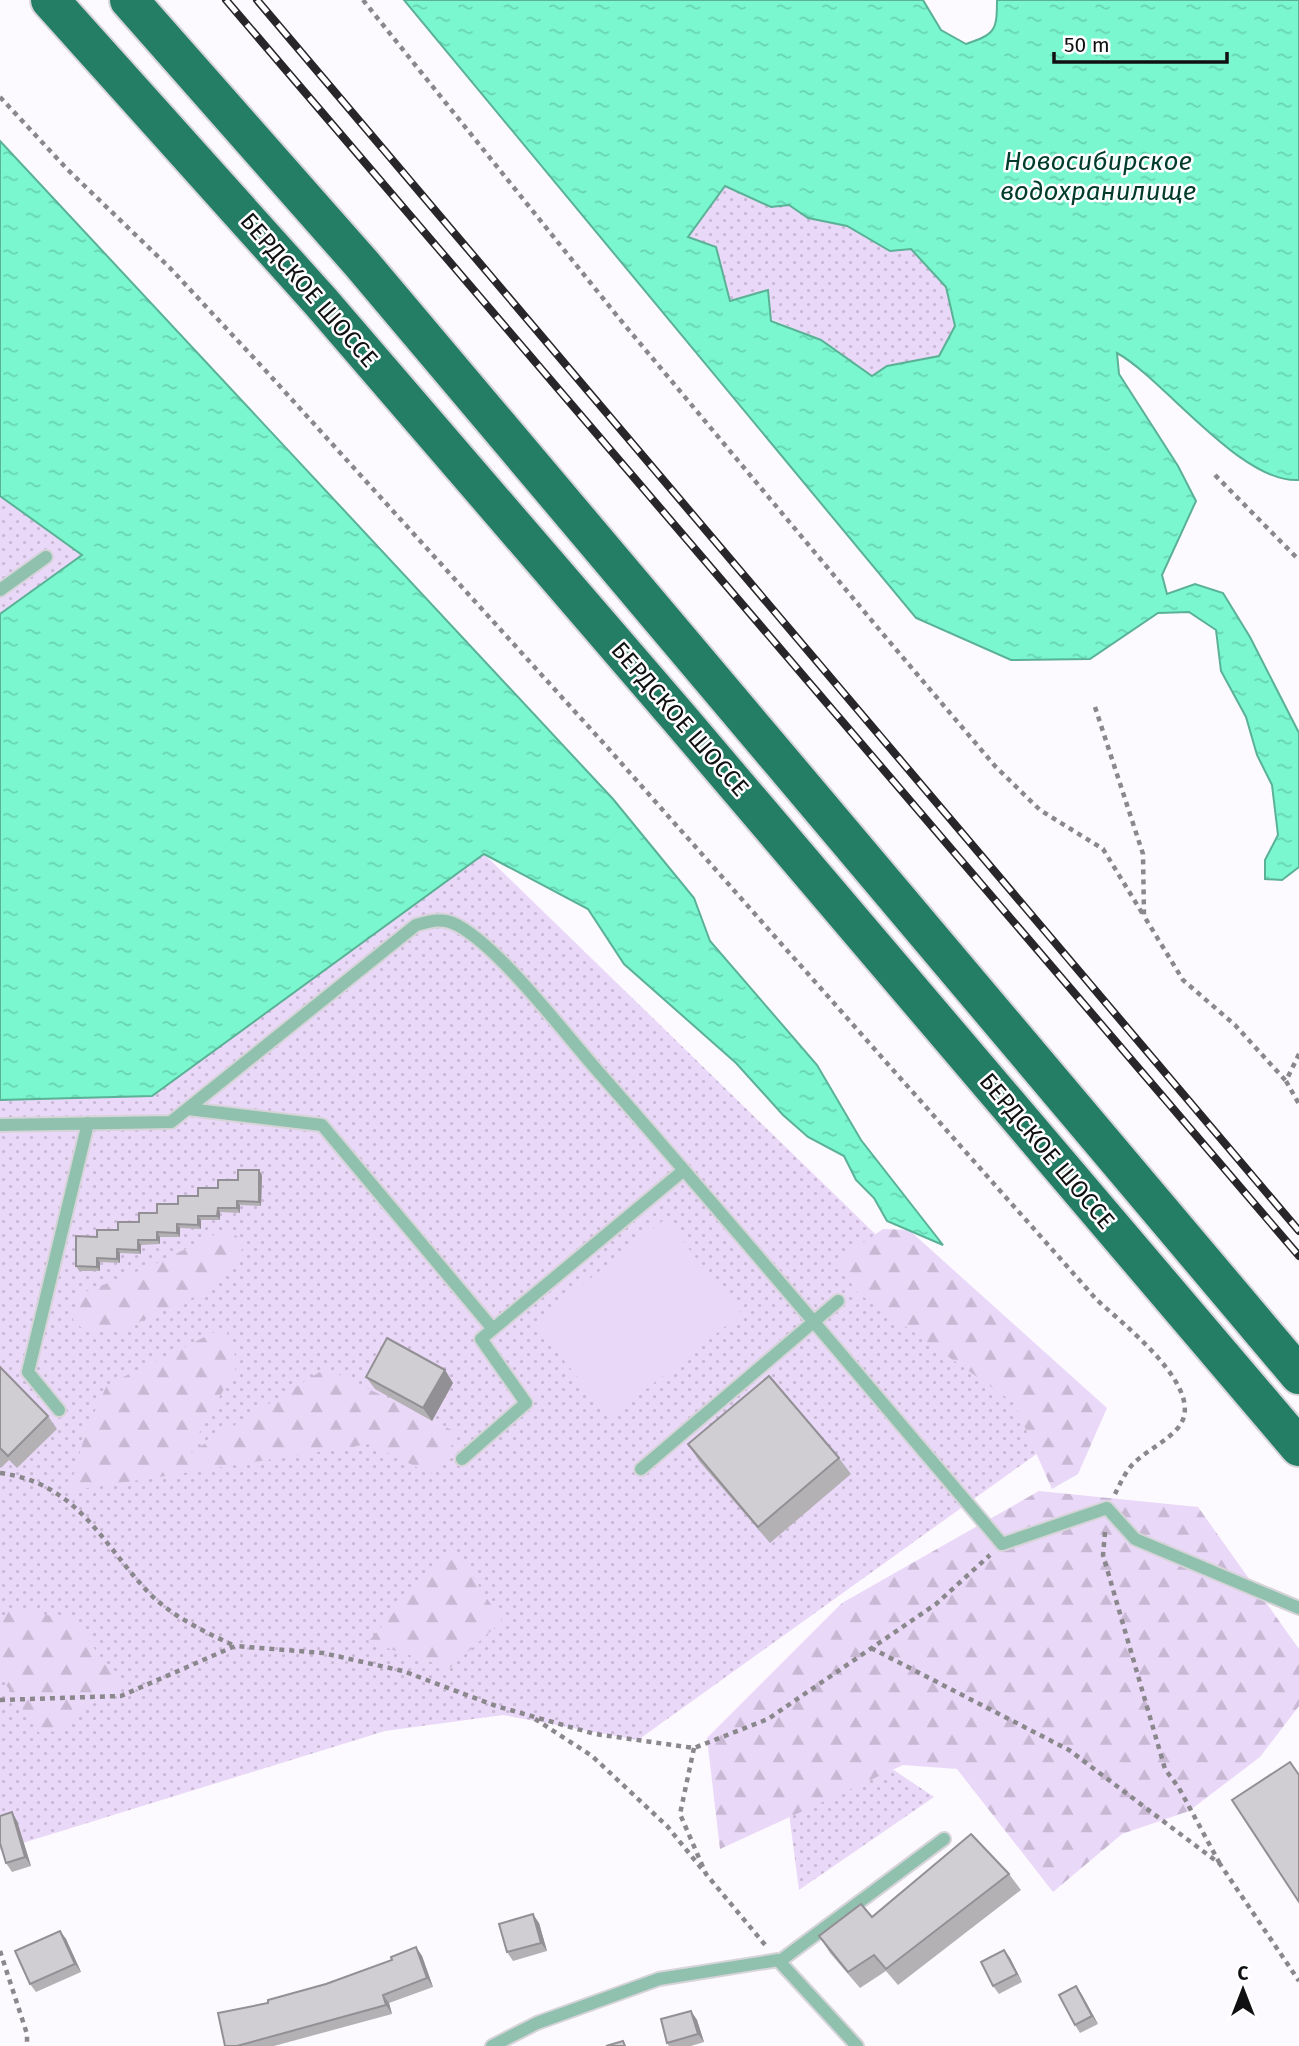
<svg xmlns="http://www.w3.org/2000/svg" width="1299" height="2046" viewBox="0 0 1299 2046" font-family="'Fira Sans',sans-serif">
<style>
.green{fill:url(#green-dots)}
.forest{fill:url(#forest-firs)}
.pitch{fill:#ead8f8}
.water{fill:url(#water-ripples);stroke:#5ab196;stroke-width:2;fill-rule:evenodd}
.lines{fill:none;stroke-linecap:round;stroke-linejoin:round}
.service-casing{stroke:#d6d4d9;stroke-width:16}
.trunk-casing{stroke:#d6d4d9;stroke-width:42}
.path{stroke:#8a888c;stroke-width:4.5;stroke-dasharray:5 5;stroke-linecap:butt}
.service{stroke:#90c0ae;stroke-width:12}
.trunk{stroke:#247e65;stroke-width:38}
.rail-casing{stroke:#282629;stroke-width:8}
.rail{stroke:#fff;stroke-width:5;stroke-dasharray:16;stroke-linecap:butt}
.wall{fill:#b4b1b5}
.shaded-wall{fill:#929094}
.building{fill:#d1ced3;stroke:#929094;stroke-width:2}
.labels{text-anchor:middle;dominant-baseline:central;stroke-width:5;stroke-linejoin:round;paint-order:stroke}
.street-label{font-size:24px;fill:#100f11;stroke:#fff}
.water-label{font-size:26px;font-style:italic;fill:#003b2c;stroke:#fff}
</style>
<defs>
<pattern id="green-dots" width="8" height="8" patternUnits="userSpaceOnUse" patternTransform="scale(1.75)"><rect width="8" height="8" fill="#ead8f8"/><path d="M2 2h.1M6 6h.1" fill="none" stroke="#c8b8d4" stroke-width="1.8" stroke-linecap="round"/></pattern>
<pattern id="forest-firs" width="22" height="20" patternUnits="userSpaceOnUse" patternTransform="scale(1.75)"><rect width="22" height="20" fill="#ead8f8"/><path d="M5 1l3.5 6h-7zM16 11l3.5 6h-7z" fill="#c8b8d4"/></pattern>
<pattern id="water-ripples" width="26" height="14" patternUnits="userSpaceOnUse" patternTransform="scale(1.75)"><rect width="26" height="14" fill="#7af7cf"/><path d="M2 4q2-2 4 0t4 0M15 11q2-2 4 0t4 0" fill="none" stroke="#68d3b1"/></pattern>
</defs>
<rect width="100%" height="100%" fill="#fcf9ff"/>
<path class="green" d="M725,186L770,207L789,205L808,218L847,226L890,250L911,249L946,287L955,326L938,357L887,366L873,376L821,340L730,302L716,247L688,237Z
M0,496L82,555L0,614Z
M484,854L1074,1427L638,1740L503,1715L385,1731L0,1850V1100L152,1096Z
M864,1750L934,1797L799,1890L786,1791Z"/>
<path class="forest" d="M228,1228L245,1244L231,1269L207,1291L124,1329L86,1332L73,1320L80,1294L151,1266Z
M883,1229L909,1230L1107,1408L1078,1474L1052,1489L1014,1403L855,1291L839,1259Z
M225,1327L238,1364L187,1455L326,1368L460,1434L431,1474L369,1444L69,1491L87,1428L107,1385Z
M1039,1491L1198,1507L1299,1649V1706L1260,1757L1189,1811L1122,1834L1053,1892L957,1769L903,1765L720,1849L707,1738L842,1603Z
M452,1546L502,1621L450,1668L368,1642Z
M10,1608L73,1620L121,1684L55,1731L40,1734L0,1676V1624Z"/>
<path class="pitch" d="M665,1219L741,1314L610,1418L534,1323Z"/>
<path class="water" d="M404,0H923L941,30L966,44C995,34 997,31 997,0H1299V480C1241,484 1164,379 1117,353L1119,374L1178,466L1196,501L1162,575L1167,594L1195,584L1223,593L1250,637L1299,733V867L1282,880L1265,879V860L1278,835L1272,785L1257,755L1246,717L1221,671L1216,630L1189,612L1158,613L1090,659L1011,660L916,618ZM725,186L771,207L789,205L808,218L847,226L890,251L911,249L946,287L955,326L939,356L887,366L872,376L821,340L771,321L768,290L730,301L716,247L688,237Z
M0,141L613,799L694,898L710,941L817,1065L861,1140L943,1245L887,1221L874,1198L856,1180L844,1156L808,1137L783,1115L736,1063L624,964L588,909L484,854L152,1096L0,1100V614L82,555L0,496Z"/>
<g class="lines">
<g class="service-casing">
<path id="service" d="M0,590L46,557
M188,1109L322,1125L493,1329
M0,1125L171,1122L416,925C430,921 443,917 457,925C501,948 567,1037 603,1077C738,1231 870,1388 1002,1544L1107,1508L1135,1539L1299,1608
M59,1410L28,1372L88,1123
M462,1459L526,1403L481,1339L684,1170
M641,1469L838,1301
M780,1961L944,1839
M492,2046L537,2023L659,1979L778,1960L857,2046"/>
</g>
<g class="trunk-casing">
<path id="trunk" d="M50,0L321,302L680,719L1299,1447
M129,0L361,263L1299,1375"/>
</g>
<path class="path" d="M363,0L618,317L888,640L995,766L1040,810L1103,849L1144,916
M0,97L67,169L170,268L266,371L607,747L1096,1299C1120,1322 1212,1391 1177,1429C1165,1442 1148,1450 1135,1462C1126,1470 1120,1484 1115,1494
M1215,475L1299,560
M1095,707L1143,854L1144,916L1183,980L1235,1025L1286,1081
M1299,1054L1286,1081L1299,1104
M0,1473C77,1483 101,1542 148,1592C171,1616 205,1632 235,1646
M1105,1532L1103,1555L1165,1769L1179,1788L1220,1864
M871,1648L1069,1750L1220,1864L1299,1981
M0,1700L121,1696L235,1646L323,1653L403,1671L496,1706L595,1734L694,1748L768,1719L936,1604L990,1555
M535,1719L592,1756L667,1826L702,1869
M694,1748L680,1814L706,1874L766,1946
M0,1951L27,2034V2046"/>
<use href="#service" class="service"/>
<use href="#trunk" class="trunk"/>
<g class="rail-casing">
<path id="rail" d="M226,0L1299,1256
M257,0L1299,1231"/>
</g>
<use href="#rail" class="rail"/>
</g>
<path class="wall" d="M262,1175L261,1206L240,1205V1213L220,1212V1220H201V1229L180,1228V1237H160V1244L141,1245V1254L120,1253V1263L100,1262V1271H79L76,1266L97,1237L139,1222L157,1213L238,1180Z
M0,1367L48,1416L57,1429L17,1468L9,1460L1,1468L0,1467Z
M445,1370L453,1383L432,1421L375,1389L366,1377Z
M688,1444L839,1458L851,1474L770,1543L699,1461Z
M12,1812L17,1821L31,1866L12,1872L6,1863Z
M1009,1874L1021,1890L898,1985L886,1971L860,1988L830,1953L819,1936L872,1917Z
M539,1923L547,1951L513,1961L507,1952Z
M60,1931L66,1939L81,1972L36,1992L30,1984Z
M416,1947L422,1956L433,1987L389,2003L392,2014L274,2046H225L268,2003L326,1984L392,1960Z
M1004,1950L1010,1958L1022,1982L999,1994L993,1986Z
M1076,1986L1082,1995L1098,2024L1080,2033L1075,2025Z
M691,2011L697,2020L704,2042L691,2046H669L667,2043Z"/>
<path class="shaded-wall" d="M259,1170L262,1175L261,1206L259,1202Z
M237,1201L240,1205V1213L237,1208Z
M218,1208L220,1212V1220L217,1216Z
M198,1216L201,1220V1229L198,1225Z
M177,1224L180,1228V1237L177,1233Z
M157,1232L160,1237V1244L157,1240Z
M138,1240L141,1245V1254L138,1250Z
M117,1249L120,1253V1263L117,1259Z
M97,1258L100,1262V1271L97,1267Z
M445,1370L453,1383L432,1421L423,1408Z
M12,1812L17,1821L31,1866L25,1857Z
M533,1914L539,1923L547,1951L541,1943Z
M60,1931L66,1939L81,1972L75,1964Z
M416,1947L422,1956L433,1987L427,1978Z
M1004,1950L1010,1958L1022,1982L1017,1974Z
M1076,1986L1082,1995L1098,2024L1092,2016Z
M383,1995L389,2003L392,2014L386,2005Z
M691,2011L697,2020L704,2042L698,2034Z"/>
<path class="building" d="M238,1170H259V1202L237,1201V1208H218L217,1216H198V1225L177,1224V1233L157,1232V1240H138V1250L117,1249V1259L97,1258V1267L76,1266V1236L97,1237V1230H118V1222H139V1213H157V1204H178V1196H198V1188H218V1180H238Z
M387,1338L445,1370L423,1408L366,1377Z
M0,1367L48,1416L8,1456L0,1448Z
M769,1376L839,1458L758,1527L688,1444Z
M1290,1762L1299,1775V1902L1232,1800Z
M12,1812L25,1857L6,1863L0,1843V1816Z
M971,1834L1009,1874L886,1969L874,1955L848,1972L819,1936L861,1904L872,1917Z
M533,1914L541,1943L507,1952L499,1924Z
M60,1931L75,1964L30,1984L15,1951Z
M416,1947L427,1978L383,1995L386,2005L237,2046H225L218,2013L268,2003V2000L326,1984L392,1960L391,1957Z
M1004,1950L1017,1974L993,1986L981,1962Z
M1076,1986L1092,2016L1075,2025L1059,1995Z
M691,2011L698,2034L667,2043L661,2019Z
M623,2041L625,2046H606Z"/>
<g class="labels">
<g class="street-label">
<text transform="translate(309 290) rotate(49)">БЕРДСКОЕ ШОССЕ</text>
<text transform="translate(680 719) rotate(49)">БЕРДСКОЕ ШОССЕ</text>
<text transform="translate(1047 1151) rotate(50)">БЕРДСКОЕ ШОССЕ</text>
</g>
<g class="water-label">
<text x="1098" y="161">Новосибирское<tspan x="1098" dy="30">водохранилище</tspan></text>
</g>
</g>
<g transform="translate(1243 1990)" stroke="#ffffff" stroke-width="5" paint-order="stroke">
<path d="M0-5L12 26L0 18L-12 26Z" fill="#100f11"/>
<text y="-10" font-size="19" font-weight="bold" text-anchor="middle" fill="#100f11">С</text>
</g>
<path d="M1054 52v10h173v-10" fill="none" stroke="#100f11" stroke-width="3.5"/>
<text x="1064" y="52" font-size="21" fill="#100f11" stroke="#ffffff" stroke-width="5" paint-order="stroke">50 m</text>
</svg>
